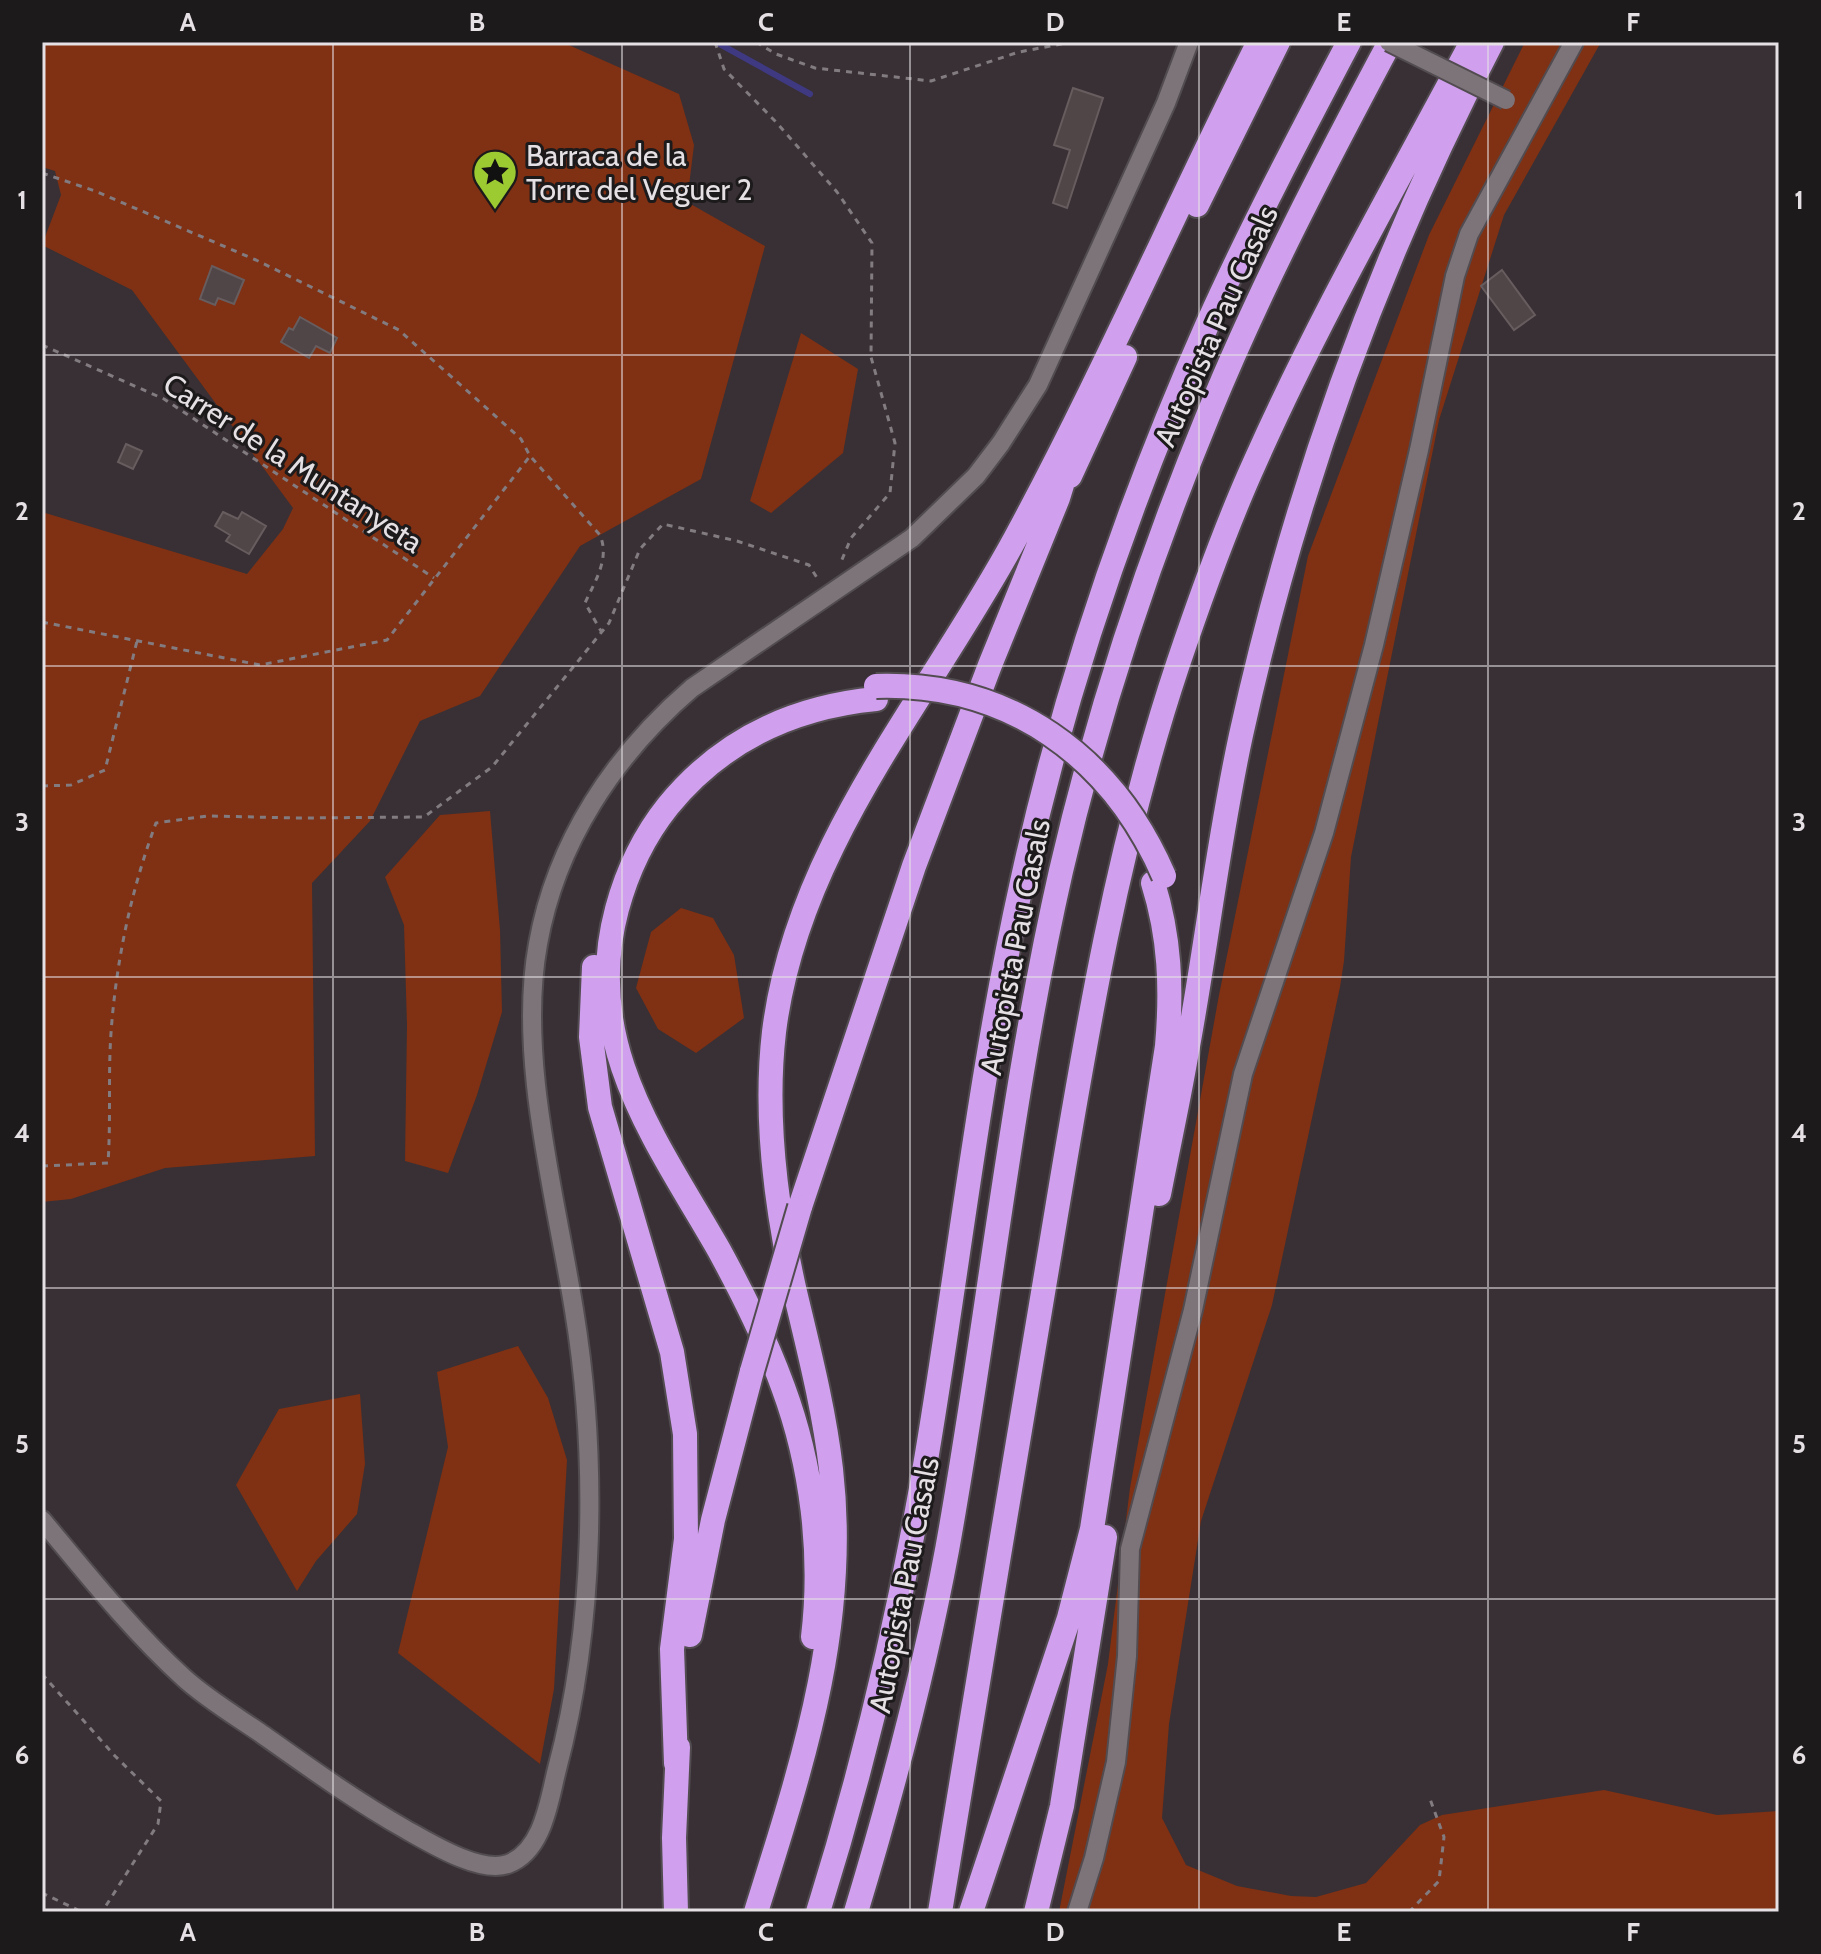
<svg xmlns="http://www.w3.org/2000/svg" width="1821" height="1954" viewBox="0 0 1821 1954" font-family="Cabin,sans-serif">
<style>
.green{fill:#803013}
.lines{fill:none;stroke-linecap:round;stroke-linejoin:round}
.stream{stroke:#3f3982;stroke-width:6}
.building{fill:#504647;stroke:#675c5e;stroke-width:2}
.street-casing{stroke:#524c50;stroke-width:22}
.highway-casing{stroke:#524c50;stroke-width:28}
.path{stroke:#827b80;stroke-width:3;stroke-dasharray:6 6;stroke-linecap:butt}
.street{stroke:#7c7479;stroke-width:18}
.highway{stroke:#d09fee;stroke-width:24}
.street-bridge-casing{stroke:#524c50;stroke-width:22;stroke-linecap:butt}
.highway-bridge-casing{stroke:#524c50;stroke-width:28;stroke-linecap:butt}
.street-bridge{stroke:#7c7479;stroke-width:18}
.highway-bridge{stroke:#d09fee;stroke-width:24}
.grid{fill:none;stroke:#e5e0e3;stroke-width:2;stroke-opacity:0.55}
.labels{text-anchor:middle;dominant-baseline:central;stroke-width:6;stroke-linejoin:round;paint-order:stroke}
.poi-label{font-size:30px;fill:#e5e0e3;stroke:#1d1a1c;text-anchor:start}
.street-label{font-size:30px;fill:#e5e0e3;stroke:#1d1a1c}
.neatline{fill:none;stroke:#e5e0e3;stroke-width:3}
.grid-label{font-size:26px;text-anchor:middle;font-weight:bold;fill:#e5e0e3}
</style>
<rect width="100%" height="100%" fill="#383035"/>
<path class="green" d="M42,42H562L679,94L694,145L687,202L765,246L701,479L580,546L480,696L420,721L370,821L312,883L315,1156L165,1168L71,1199L42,1202V512L247,574L283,529L293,508L132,290L42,245L61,195L55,171L42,167Z
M1525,42H1601L1504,215L1439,420L1351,857L1344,961L1340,987L1272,1305L1201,1521L1169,1724L1162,1818L1186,1865L1237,1886L1291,1896L1316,1897L1366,1883L1420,1825L1442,1815L1604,1790L1717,1815L1779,1811V1912H1059L1108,1664L1130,1488L1219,995L1308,556L1429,235Z
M801,333L858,369L843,453L771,513L750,501Z
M490,811L500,930L502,1012L477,1095L448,1173L405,1161L407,1025L404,925L385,877L440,815Z
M681,908L713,918L734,955L744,1018L696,1053L658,1029L636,988L651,932Z
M518,1346L548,1398L567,1460L554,1689L540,1764L398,1653L448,1447L437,1372Z
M360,1394L365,1464L357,1514L316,1561L297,1591L236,1485L279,1409Z"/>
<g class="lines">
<path class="stream" d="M716,42L810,94"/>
</g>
<path class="building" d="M1073,88L1103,98L1067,208L1053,203L1070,150L1054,145Z
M212,266L244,280L234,304L218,298L215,305L200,299Z
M1502,270L1535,315L1514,330L1481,286Z
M300,317L337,338L330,353L316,346L309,358L281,342L289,328L293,330Z
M126,444L142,451L133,469L118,462Z
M223,512L238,519L242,512L266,526L249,554L226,541L230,535L215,526Z"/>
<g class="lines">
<g class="street-casing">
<path id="street" d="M42,1520C87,1574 132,1631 184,1678C206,1698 234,1715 259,1732C307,1766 354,1800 405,1829C430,1843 480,1874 508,1864C543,1851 549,1801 557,1769C595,1627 598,1456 574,1310C556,1197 517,1057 538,944C556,842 615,754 692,688L912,538L976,476L1001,443L1038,385L1166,103L1189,42
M1077,1912L1094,1858L1116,1762L1127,1656L1130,1549L1193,1310L1243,1074L1324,833L1374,645L1419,450L1455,276L1469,234L1574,42"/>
</g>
<g class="highway-casing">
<path id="highway" d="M1197,205L1278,42
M1070,476L1125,357
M594,967L591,1037L600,1107L672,1352L685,1434L686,1539L672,1649L676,1763
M1159,1194C1168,1148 1178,1103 1186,1057C1206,950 1218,841 1241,735C1294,494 1378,260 1492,42
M800,1207L914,866L990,665L1058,498L1070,459
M690,1635L713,1520L752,1371
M813,1637C823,1554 812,1465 783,1387C766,1340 743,1294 719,1250C656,1140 581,1043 617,909C627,872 644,836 668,806C721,741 793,707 876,699
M676,1912L674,1838L678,1747
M756,1912C802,1765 849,1626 831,1469C824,1409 809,1351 795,1292C776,1208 764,1118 774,1032C797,845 928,700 1015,539C1103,376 1176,207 1259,42
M818,1912C865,1762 901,1609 927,1454C959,1263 980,1071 1022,882C1064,690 1128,503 1208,323C1251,228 1300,135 1349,42
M856,1912C892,1793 924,1673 947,1550C988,1324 1010,1095 1061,871C1097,715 1148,561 1209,413C1261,286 1325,164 1390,42
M940,1912C976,1692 1013,1471 1050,1251C1083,1053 1114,855 1178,664C1201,596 1225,528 1255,462C1319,318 1398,181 1472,42
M971,1912L1069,1618L1092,1529L1167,1046C1172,989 1170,937 1153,883
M1036,1912L1062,1806L1105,1537"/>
</g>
<path class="path" d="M715,42L724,69L777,123L837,192L872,243L871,357L895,443L890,493L851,538L841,562
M756,42L776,54L815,68L931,81L1019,52L1072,42
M42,173L95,191L256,260L399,330L521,439L530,456L600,535C610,559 595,581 585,603L601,631
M42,345L164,399L434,578
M42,622L260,665L387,640L530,456
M42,786L71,785L105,770L137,641
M42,1166L108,1163C111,1120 108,1076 111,1033C116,962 131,890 156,823L207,816L301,818L424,817L492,767L609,623L640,549L663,524L737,541L809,565L819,581
M42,1674L115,1756L161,1801L158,1824L102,1912L78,1910L42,1893
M1409,1912L1439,1881L1444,1837L1430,1799"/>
<use href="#street" class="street"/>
<use href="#highway" class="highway"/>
<g class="street-bridge-casing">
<path id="street-bridge" d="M1389,42L1506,100"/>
</g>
<g class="highway-bridge-casing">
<path id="highway-bridge" d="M876,686C1010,682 1112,756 1164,876
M752,1371L800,1207"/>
</g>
<use href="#street-bridge" class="street-bridge"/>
<use href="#highway-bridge" class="highway-bridge"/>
</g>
<path class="grid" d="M333,42V1912M622,42V1912M910,42V1912M1199,42V1912M1488,42V1912M42,355H1779M42,666H1779M42,977H1779M42,1288H1779M42,1599H1779"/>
<defs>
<g id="sight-pin" transform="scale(2.3)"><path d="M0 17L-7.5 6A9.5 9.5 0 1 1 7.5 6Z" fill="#9cca31" stroke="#1d1a1c"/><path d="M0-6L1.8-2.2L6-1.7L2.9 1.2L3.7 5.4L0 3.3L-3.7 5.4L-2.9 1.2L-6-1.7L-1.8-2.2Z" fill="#111"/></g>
</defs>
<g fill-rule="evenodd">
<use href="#sight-pin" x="495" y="172"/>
</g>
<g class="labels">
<g class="poi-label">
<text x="526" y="155">Barraca de la<tspan x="526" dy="34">Torre del Veguer 2</tspan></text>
</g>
<g class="street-label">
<text transform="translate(1216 326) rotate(-66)">Autopista Pau Casals</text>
<text transform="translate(293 463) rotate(33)">Carrer de la Muntanyeta</text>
<text transform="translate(1015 947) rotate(-79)">Autopista Pau Casals</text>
<text transform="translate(904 1585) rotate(-79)">Autopista Pau Casals</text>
</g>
</g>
<rect width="1821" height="1954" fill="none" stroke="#1d1a1c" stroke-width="88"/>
<rect x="44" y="44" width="1733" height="1866" class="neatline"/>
<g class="grid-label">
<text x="188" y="31">A</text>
<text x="477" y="31">B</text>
<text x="766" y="31">C</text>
<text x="1055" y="31">D</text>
<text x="1344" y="31">E</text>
<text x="1633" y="31">F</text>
<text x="22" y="209">1</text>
<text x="1799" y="209">1</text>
<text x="22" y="520">2</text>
<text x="1799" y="520">2</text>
<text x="22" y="831">3</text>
<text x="1799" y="831">3</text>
<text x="22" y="1142">4</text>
<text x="1799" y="1142">4</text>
<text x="22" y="1453">5</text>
<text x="1799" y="1453">5</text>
<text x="22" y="1764">6</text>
<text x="1799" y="1764">6</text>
<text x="188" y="1941">A</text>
<text x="477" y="1941">B</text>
<text x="766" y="1941">C</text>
<text x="1055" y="1941">D</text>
<text x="1344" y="1941">E</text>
<text x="1633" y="1941">F</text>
</g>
</svg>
